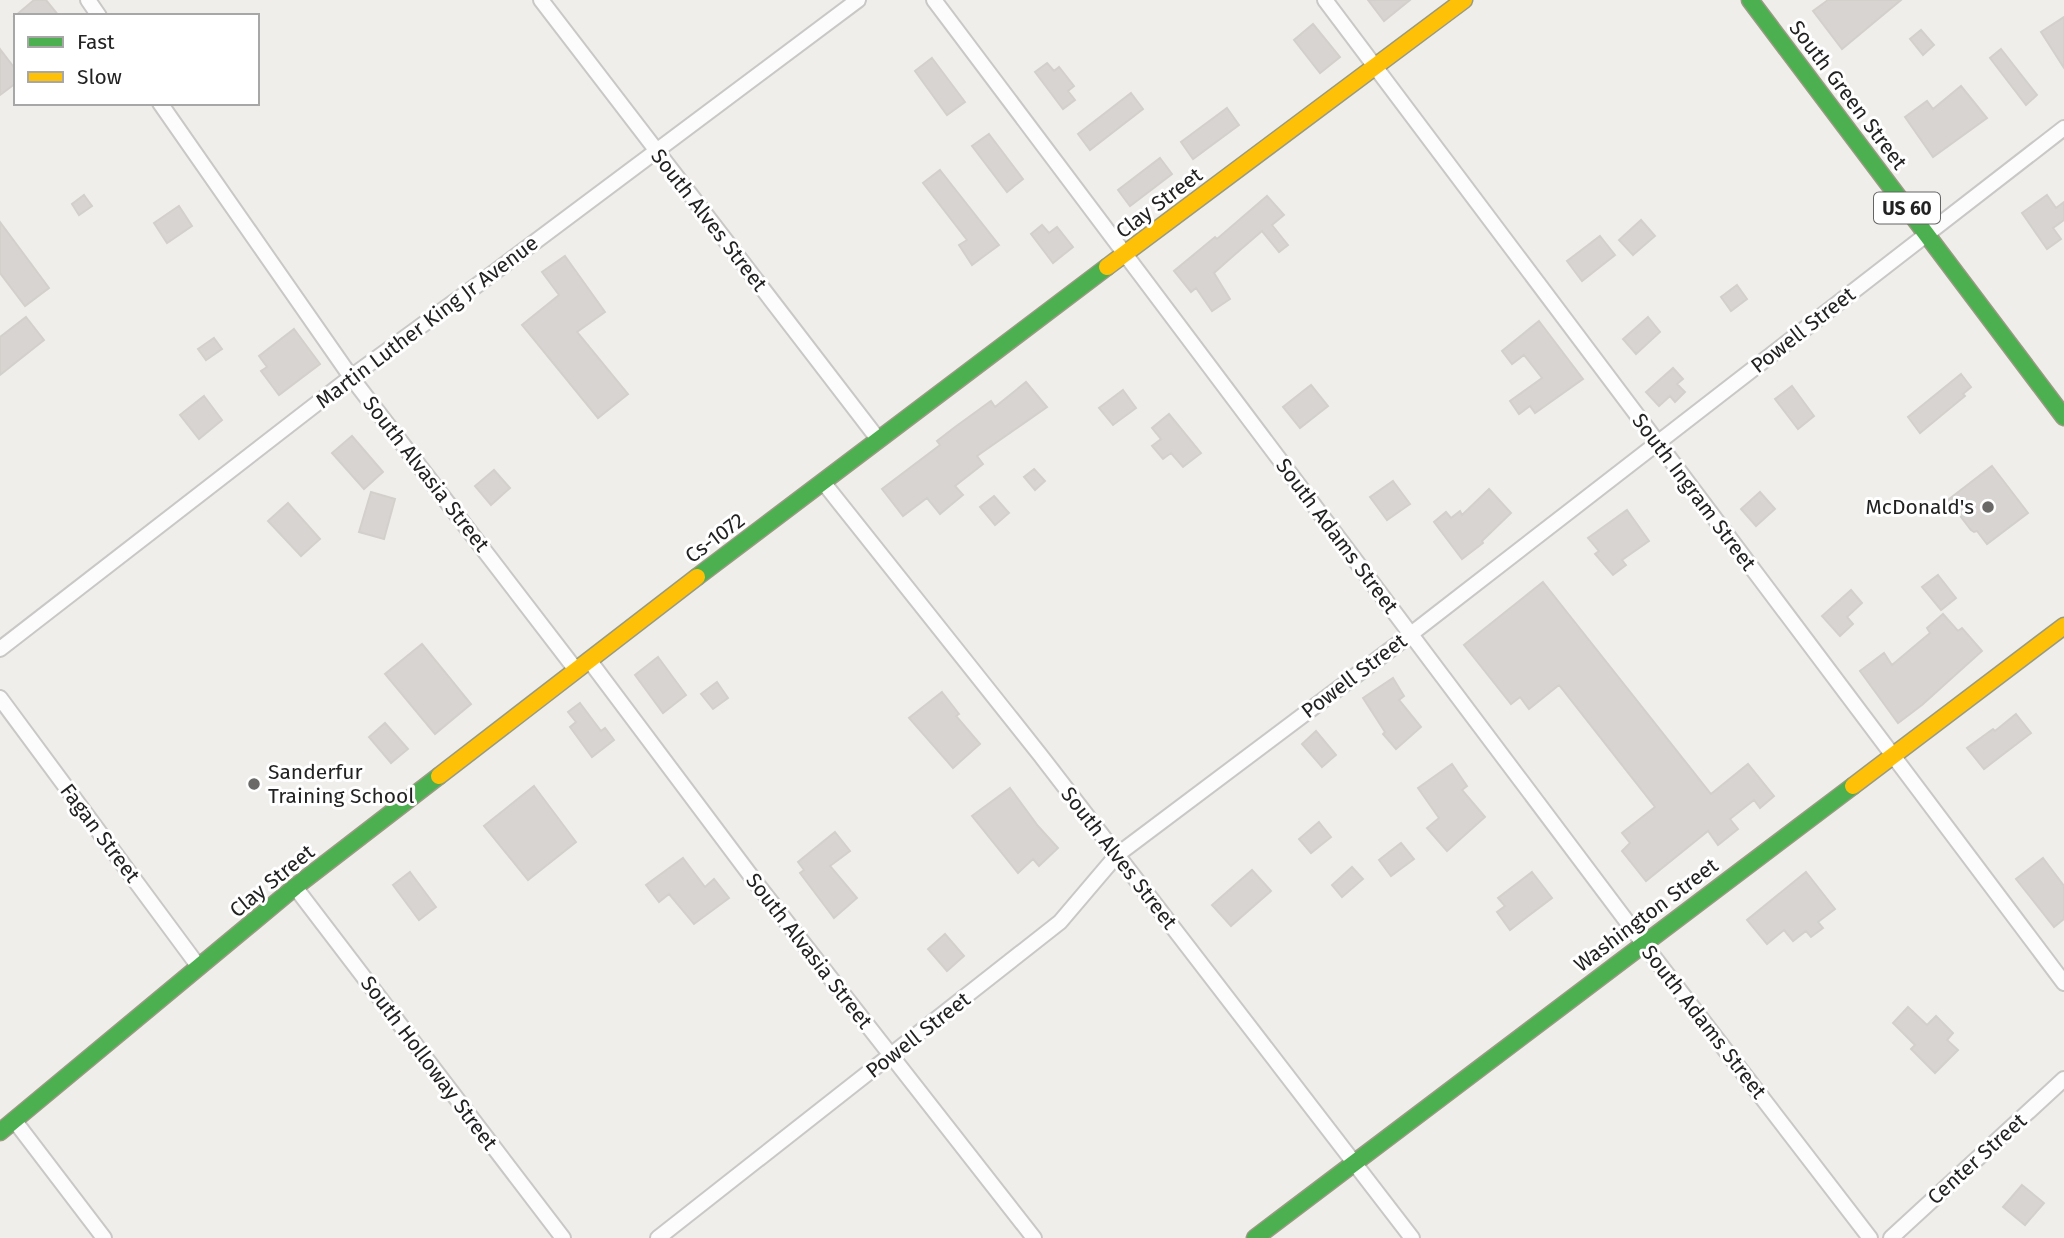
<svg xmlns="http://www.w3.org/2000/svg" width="2064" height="1238" viewBox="0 0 2064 1238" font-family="'Fira Sans',sans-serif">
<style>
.building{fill:#d7d4d2;stroke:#d3d0cc;stroke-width:2}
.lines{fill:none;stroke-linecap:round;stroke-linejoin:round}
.street-casing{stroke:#c9c8c7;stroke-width:18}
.fast-casing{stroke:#999a82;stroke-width:19}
.slow-casing{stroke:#999a82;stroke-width:19}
.street{stroke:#fdfcfc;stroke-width:14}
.fast{stroke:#4caf50;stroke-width:16}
.slow{stroke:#ffc107;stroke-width:16}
.poi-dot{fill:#6a6968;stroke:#fff;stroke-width:2.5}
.labels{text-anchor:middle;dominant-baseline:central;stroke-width:6;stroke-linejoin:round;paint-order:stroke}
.shield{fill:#fff;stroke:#646464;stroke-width:2}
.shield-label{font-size:19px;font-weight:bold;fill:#222}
.street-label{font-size:21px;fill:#222;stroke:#fff}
.poi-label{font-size:21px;fill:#222;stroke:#fff;text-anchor:end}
</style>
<rect width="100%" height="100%" fill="#f0eeeb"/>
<path class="building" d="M34,0H46L59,16H15Z
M1368,0H1410L1384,21Z
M1828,0H1901L1842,49L1813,11Z
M2064,17V68L2041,32Z
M1313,24L1340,57L1320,73L1294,40Z
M1921,30L1934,45L1923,55L1910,39Z
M0,49L16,70V83L0,95Z
M2001,49L2037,95L2026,105L1990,58Z
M932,58L965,102L947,115L915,71Z
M1047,63L1054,71L1059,67L1074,86L1068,91L1075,100L1063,109L1035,72Z
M1961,86L1987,118L1933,157L1905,117L1927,101L1933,109Z
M1131,93L1143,109L1090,150L1078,134Z
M1227,108L1239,125L1193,159L1181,142Z
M989,134L1023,179L1007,192L972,146Z
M1160,158L1172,174L1130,206L1118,190Z
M940,170L999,245L972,265L959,245L967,240L923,183Z
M84,195L92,206L79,215L72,204Z
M2047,195L2056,208L2064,202V220L2053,228L2061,239L2047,249L2022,213Z
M1267,196L1284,215L1272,225L1288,245L1279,252L1262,231L1232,257L1214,273L1230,299L1212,311L1196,288L1191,292L1174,271L1215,237L1217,239Z
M179,206L192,226L167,243L154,223Z
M1641,220L1655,236L1633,255L1619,240Z
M0,222L49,288L25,306L0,273Z
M1042,225L1049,233L1057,227L1073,247L1053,263L1031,234Z
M1600,236L1615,255L1582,281L1567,261Z
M565,256L605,312L577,332L628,394L598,418L522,325L559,295L542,272Z
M1737,285L1747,299L1731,311L1721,297Z
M26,317L44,340L0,375V337Z
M1648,317L1660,332L1636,354L1623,339Z
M1539,321L1583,379L1535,413L1530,406L1519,414L1510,401L1542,378L1524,355L1512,364L1502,351Z
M294,329L320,364L279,395L261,371L267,367L259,356Z
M214,338L222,349L206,360L198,349Z
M1673,368L1683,379L1677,384L1685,392L1675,402L1670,396L1659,406L1646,392Z
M1961,374L1971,387L1963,394L1965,396L1920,433L1908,417Z
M1026,382L1047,407L977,456L983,464L955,486L963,495L940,514L927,498L903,516L882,489L940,445L937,441L955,427L991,401L995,407Z
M1311,385L1328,406L1300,428L1283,407Z
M1792,386L1814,416L1798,429L1775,399Z
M1123,390L1136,408L1113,425L1099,408Z
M204,396L222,420L199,439L180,415Z
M1169,414L1201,453L1183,467L1171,453L1163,459L1152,446L1161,439L1152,428Z
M352,436L383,472L364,489L332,453Z
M1992,466L2028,513L1987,544L1977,531L1974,532L1971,530L1948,500Z
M1034,469L1045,481L1035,490L1024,477Z
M494,470L510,488L491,505L475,486Z
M1393,481L1410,504L1387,520L1370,497Z
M1489,489L1511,513L1482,541L1483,543L1462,559L1434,522L1446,512L1451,518L1460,511L1462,515Z
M371,492L395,499L384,539L359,532Z
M1760,492L1775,509L1756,526L1741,509Z
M994,496L1009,513L995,525L980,507Z
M288,503L320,539L301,556L268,521Z
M1627,510L1649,541L1622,560L1626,565L1613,575L1595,554L1599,551L1588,538Z
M1938,575L1956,598L1941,610L1922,587Z
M1543,582L1711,794L1748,764L1774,796L1760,808L1754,800L1730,819L1738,829L1718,845L1708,831L1646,881L1622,851L1630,843L1622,833L1655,807L1559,685L1529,709L1520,697L1511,704L1464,645Z
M1851,590L1862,603L1847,617L1853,624L1840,636L1822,616Z
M1943,614L1958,631L1962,628L1982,651L1922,705L1898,723L1860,671L1884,653L1892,665L1930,633L1927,628Z
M422,644L471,704L435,734L385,674Z
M658,657L686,695L663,713L635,675Z
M1393,678L1404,696L1399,700L1421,727L1396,749L1383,734L1385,732L1363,698Z
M717,682L728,698L713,709L701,694Z
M942,692L959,714L956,716L980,744L953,768L909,718Z
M580,703L601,731L605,728L614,740L592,757L570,727L576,722L568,712Z
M2016,714L2031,733L1984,769L1967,748L1993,729L1995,731Z
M385,723L408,749L391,763L369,737Z
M1316,731L1336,755L1322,767L1302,744Z
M1452,764L1467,786L1462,790L1485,817L1447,851L1427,828L1439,818L1418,788Z
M534,786L576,842L528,880L484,826Z
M1010,788L1038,826L1058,848L1039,866L1033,859L1018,873L972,816Z
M1319,822L1331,837L1311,853L1299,839Z
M835,832L850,851L830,866L857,898L834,918L800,873L804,870L798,862Z
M1401,843L1414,859L1391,876L1379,860Z
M683,858L705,887L714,879L729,898L694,924L669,894L659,902L646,885Z
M2043,858L2064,886V919L2054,927L2016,879Z
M1352,867L1363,879L1342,897L1332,885Z
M1252,870L1271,891L1231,926L1212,905Z
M410,872L436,907L419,920L393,885Z
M1532,872L1552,898L1510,930L1497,912L1505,906L1498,898Z
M1806,872L1835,909L1818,922L1823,928L1811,937L1806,931L1793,941L1784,930L1767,944L1747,920Z
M945,934L964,956L947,971L928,949Z
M1908,1007L1927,1025L1936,1016L1953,1033L1947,1040L1958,1050L1935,1073L1911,1049L1915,1045L1893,1023Z
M2022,1185L2044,1203L2025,1225L2003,1207Z"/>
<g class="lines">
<g class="street-casing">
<path id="street" d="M88,0L99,16
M541,0L878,439
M934,0L1643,943L1870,1238
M1325,0L2064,983
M160,103L351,377L576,670
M823,482L1041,756L1412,1238
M0,649L351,377L476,286L858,0
M589,660L760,888L1034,1238
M0,698L199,967
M295,887L563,1238
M14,1120L104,1238
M658,1238L1060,922L1117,855L1411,634L2064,128
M1891,1238L2064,1079"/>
</g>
<g class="fast-casing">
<path id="fast" d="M1750,0L2064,417
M697,577L1107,267
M0,1132L295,887L439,776
M1255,1238L1853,786"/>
</g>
<g class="slow-casing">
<path id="slow" d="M1107,267L1464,0
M439,776L697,577
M1853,786L2064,626"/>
</g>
<use href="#street" class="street"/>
<use href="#fast" class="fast"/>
<use href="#slow" class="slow"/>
</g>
<g class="poi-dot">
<circle cx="1988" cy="507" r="7"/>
<circle cx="254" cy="784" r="7"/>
</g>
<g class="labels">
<rect class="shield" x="1874" y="192.5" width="66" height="31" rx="5"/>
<g class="shield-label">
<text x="1907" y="208">US 60</text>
</g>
<g class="street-label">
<text transform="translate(1848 95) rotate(53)">South Green Street</text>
<text transform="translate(1159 203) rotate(-37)">Clay Street</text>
<text transform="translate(709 220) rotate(52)">South Alves Street</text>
<text transform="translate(427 322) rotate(-37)">Martin Luther King Jr Avenue</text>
<text transform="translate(1803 330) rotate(-38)">Powell Street</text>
<text transform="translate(426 474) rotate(52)">South Alvasia Street</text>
<text transform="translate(1694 492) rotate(53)">South Ingram Street</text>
<text transform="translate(1337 536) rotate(53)">South Adams Street</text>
<text transform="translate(715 538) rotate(-37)">Cs-1072</text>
<text transform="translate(1354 676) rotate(-37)">Powell Street</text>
<text transform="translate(100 833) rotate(53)">Fagan Street</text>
<text transform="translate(1119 858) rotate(52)">South Alves Street</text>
<text transform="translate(272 881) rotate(-39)">Clay Street</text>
<text transform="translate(1646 915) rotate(-37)">Washington Street</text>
<text transform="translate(809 951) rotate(52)">South Alvasia Street</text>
<text transform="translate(1704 1022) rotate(52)">South Adams Street</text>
<text transform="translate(918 1035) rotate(-38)">Powell Street</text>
<text transform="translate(429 1063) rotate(53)">South Holloway Street</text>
<text transform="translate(1977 1159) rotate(-42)">Center Street</text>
</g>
<g class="poi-label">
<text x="1974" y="507">McDonald's</text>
<text x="268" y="772" text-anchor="start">Sanderfur<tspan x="268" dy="24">Training School</tspan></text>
</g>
</g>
<rect x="14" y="14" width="245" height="91" fill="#ffffff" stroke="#a7a7a7" stroke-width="2"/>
<rect x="28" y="37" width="35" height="10" fill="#4caf50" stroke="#a7a7a7" stroke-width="2"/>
<text x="77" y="49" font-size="21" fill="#222222">Fast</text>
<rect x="28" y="72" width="35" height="10" fill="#ffc107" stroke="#a7a7a7" stroke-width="2"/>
<text x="77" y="84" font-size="21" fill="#222222">Slow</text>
</svg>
